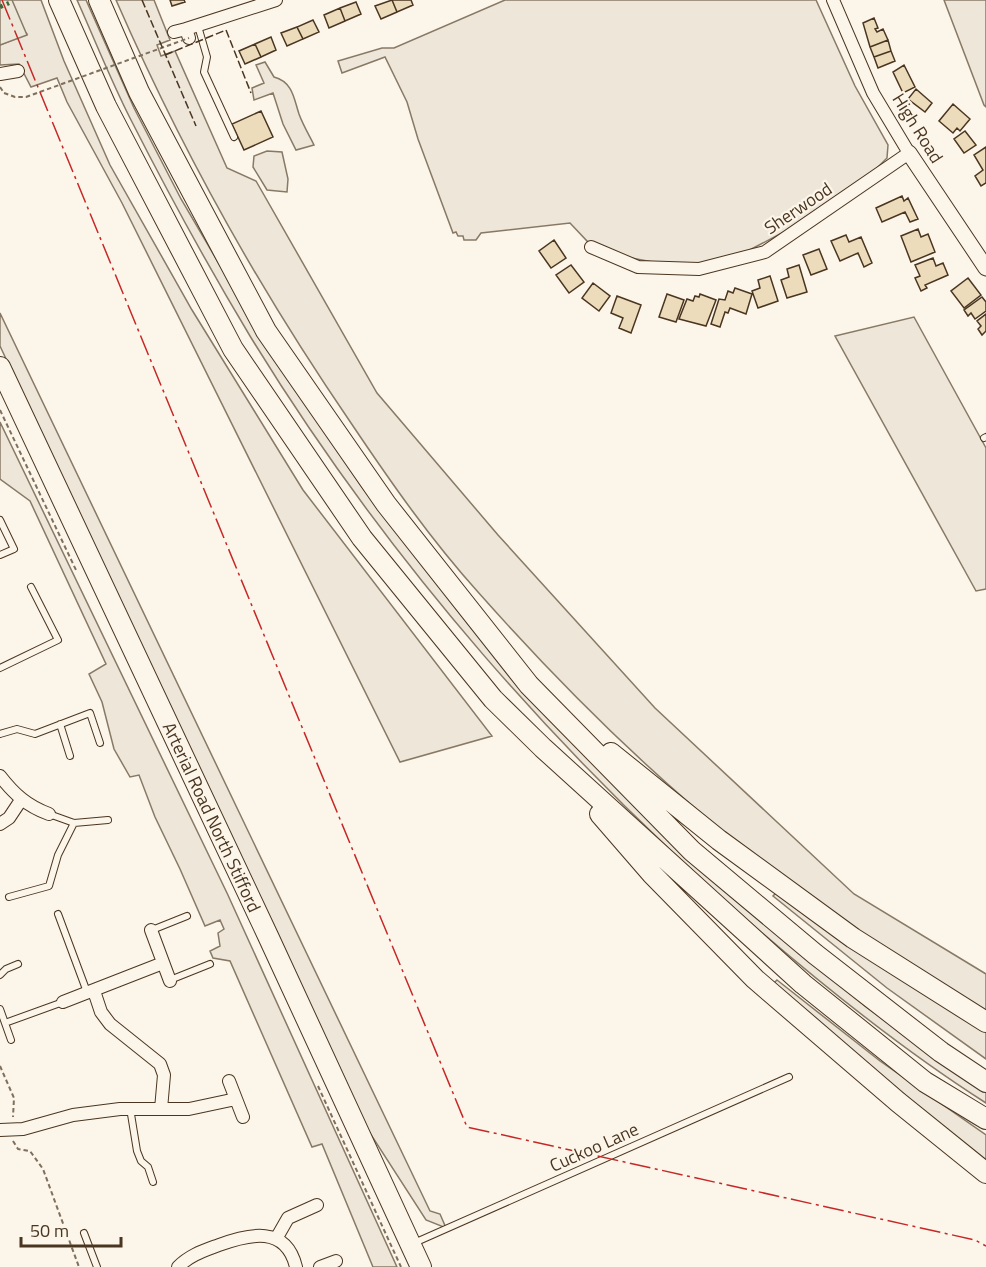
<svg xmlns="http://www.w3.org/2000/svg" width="986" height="1267" viewBox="0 0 986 1267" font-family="'Titillium Web',sans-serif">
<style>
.green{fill:#ede6d9;stroke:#887966;stroke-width:1.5}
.parking{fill:#ede7d9;stroke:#887966;stroke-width:1.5}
.building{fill:#ecdcbc;stroke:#4a3520;stroke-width:1.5}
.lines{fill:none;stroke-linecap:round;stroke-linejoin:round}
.service-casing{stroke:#4a3520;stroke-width:8}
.minor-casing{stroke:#4a3520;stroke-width:14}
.tertiary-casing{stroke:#4a3520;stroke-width:17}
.primary-casing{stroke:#4a3520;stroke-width:22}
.trunk-casing{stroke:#4a3520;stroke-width:22}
.path{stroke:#7f6f5c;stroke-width:2;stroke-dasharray:4.5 3;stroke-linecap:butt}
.service{stroke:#fbf6e9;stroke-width:6}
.minor{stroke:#fbf6e9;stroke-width:12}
.tertiary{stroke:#fbf6e9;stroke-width:15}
.primary{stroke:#fbf6e9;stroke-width:20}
.trunk{stroke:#fbf6e9;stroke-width:20}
.path-bridge{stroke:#7f6f5c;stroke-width:2;stroke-dasharray:4.5 3;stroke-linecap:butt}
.hedge{stroke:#436837;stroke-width:4.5;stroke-dasharray:3 4.5;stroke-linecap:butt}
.fence{stroke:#4a3520;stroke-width:1.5;stroke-dasharray:8 3;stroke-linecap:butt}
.power{stroke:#c62828;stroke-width:1.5;stroke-dasharray:21 4.5 3 4.5;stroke-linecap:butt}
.labels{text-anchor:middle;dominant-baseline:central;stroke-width:4.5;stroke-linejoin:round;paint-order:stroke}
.street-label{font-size:18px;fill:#4a3520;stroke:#fbf6e9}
</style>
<rect width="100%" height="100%" fill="#fbf6e9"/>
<path class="green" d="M12,0H41L64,61L110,165L192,310L303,490L492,736L400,762L122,203L67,102L57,78L31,87L19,64L0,65V45L27,34L0,5Z
M77,0H86L134,108L181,199L272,354L362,487L473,630L775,932L866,1007L986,1092V1103C906,1052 832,993 760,931C563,761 386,559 250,336C208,266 168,193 131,120C111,81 95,40 77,0Z
M116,0H154L170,40L157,45L161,56L175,51L227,168L256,181L377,393L498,535L655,708L854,894L986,974V1011C947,987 908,964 870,939C842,920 815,899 787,879C769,866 750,853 732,839C641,765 556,680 478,592C431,540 390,481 351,423C259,289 181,149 116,0Z
M505,0H816L855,86L888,145L887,158L876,169L782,233L742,254L700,263H658L626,257L588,242L570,223L481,233L476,240H464L463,236H458L456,232L453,233L418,139L407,102L385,57L342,73L338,61L382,48H394Z
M944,0H986V107L984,105Z
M265,62L274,77C293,82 294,99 299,114C303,125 309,135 314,145L296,150L283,124L273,93L254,100L252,88L264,83L256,65Z
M267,151L282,152L288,179L287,192L267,190L253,167L254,156Z
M0,313L430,1211L440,1214L446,1228L426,1220L366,1127L0,346Z
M914,317L986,448V589L976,591L835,336Z
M0,422L227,893L397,1267H373L322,1144L312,1147L230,961L213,958L210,951L220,946L218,933L224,929L220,920L205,926L180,869L155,817L139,775L130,777L114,749L102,702L89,674L106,664L30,501L0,479Z
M776,893L986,1031V1059L887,988L773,896Z
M777,980L880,1061L986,1135V1163L773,984Z"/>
<path class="parking" d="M0,0H12L27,35L0,45Z"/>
<path class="building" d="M170,0H184L185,2L172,6Z
M392,0H411L413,5L397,12Z
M392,0L397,12L381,19L375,6Z
M356,2L361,14L345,21L340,8Z
M340,8L345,21L329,28L324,15Z
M874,18L878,28L875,29L877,32L883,29L888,40L870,47L863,23Z
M313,20L319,32L303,39L297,27Z
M297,27L303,39L287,46L281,33Z
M271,37L276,50L261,57L255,44Z
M888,40L891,51L874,57L870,47Z
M255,44L261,57L245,64L239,51Z
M891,51L895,61L878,68L874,57Z
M904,65L915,87L903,93L893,72Z
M916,89L932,103L925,112L908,99Z
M953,104L970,119L960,131L957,128L953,133L939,121Z
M261,111L273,137L244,150L232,124Z
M965,131L976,145L964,153L954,139Z
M986,147V183L981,186L975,176L983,170L974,155Z
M902,196L904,201L908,198L918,219L910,222L905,212L882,222L876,208Z
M918,229L921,237L928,234L935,252L911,262L901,236Z
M846,235L849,242L861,237L872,263L864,267L858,253L840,261L831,241Z
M554,240L566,258L551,268L539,251Z
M819,249L827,269L811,275L803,255Z
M933,258L936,266L943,263L948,275L925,285L927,288L921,291L915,278L920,276L915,265Z
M571,265L584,282L569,293L556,275Z
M799,265L807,292L787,298L781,280L789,277L787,269Z
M770,276L778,301L758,308L752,291L760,288L758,280Z
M968,278L981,295L964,308L951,291Z
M593,283L610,296L599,311L582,298Z
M735,288L752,294L746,314L730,308L728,313L725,312L720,327L711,324L719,299L725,300L728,291L733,293Z
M667,294L684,300L676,322L659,317Z
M700,294L716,300L706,326L679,319L687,299L693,301L695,296L699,297Z
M617,296L641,305L631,333L619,328L623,318L611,313Z
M982,297L986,302V311L975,319L971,313L968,316L964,310Z
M986,314V331L982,335L978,329L981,326L977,321Z"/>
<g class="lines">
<g class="service-casing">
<path id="service" d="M198,26L207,57L204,72L234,137
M984,438L986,437
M0,520L14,549L0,555
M0,668L58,640L31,587
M60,724L70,756
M0,734L17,729L35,734L90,713L100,743
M49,814L74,823L108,820
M9,897L49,886L58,855L74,823
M58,914L87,992
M152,930L187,916
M0,975L6,969L18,964
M170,980L210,964
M0,1009L11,1040
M5,1023L63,1002
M130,1108L137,1151L141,1161L148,1167L153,1182
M84,1233L97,1267
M414,1243L789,1077"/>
</g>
<g class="minor-casing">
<path id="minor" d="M174,32L186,29
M189,38L186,29L276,0
M0,74L18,71
M591,247L638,267L699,269L765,252L909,153L873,93L833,0
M0,776C14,794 27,806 49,814
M0,824L9,818L21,800
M151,930L170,981
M94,991L101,1012L110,1024L160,1064L164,1075L161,1109
M63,1002L163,963
M229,1081L243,1117
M0,1130L23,1129L73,1115L120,1109H189L236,1099
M276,1239L288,1218L317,1205
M178,1267C190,1255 203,1251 219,1245C249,1234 286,1225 296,1267
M320,1267L336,1261"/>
</g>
<g class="tertiary-casing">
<path id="tertiary" d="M909,153L986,268"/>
</g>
<g class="primary-casing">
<path id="primary" d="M0,367L268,936L421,1267"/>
</g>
<g class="trunk-casing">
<path id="trunk" d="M59,0L106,106L233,349L362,538L493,699L543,748L803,984L925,1082L986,1119
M99,0L139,92L266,331L386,504L529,685L692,851L815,954L941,1052L986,1082
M611,753L719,840L853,938L986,1022
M600,814L652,874L755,979L898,1102L986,1173"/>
</g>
<path class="path" d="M0,87L4,93
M0,410L76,570
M0,1066L14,1098L13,1117
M318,1086L401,1267
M13,1141L18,1149L30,1151L43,1169L79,1267"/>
<use href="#service" class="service"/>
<use href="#minor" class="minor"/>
<use href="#tertiary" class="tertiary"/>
<use href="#primary" class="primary"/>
<use href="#trunk" class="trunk"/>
<path class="path-bridge" d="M4,93L15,97H26L189,38"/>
<path class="hedge" d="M0,7L9,3"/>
<path class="fence" d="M142,0L196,126
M165,55L226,30L251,93"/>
<path class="power" d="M2,0L467,1127L975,1240L986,1246"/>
</g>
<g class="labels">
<g class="street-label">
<text transform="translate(918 128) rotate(58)">High Road</text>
<text transform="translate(798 208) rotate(-34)">Sherwood</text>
<text transform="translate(212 817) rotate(65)">Arterial Road North Stifford</text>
<text transform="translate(594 1147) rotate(-24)">Cuckoo Lane</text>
</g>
</g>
<path d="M21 1237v9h100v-9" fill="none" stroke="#4a3520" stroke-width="3"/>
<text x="30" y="1237" font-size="18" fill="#4a3520" stroke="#fbf6e9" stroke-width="4.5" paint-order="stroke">50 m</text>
</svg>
